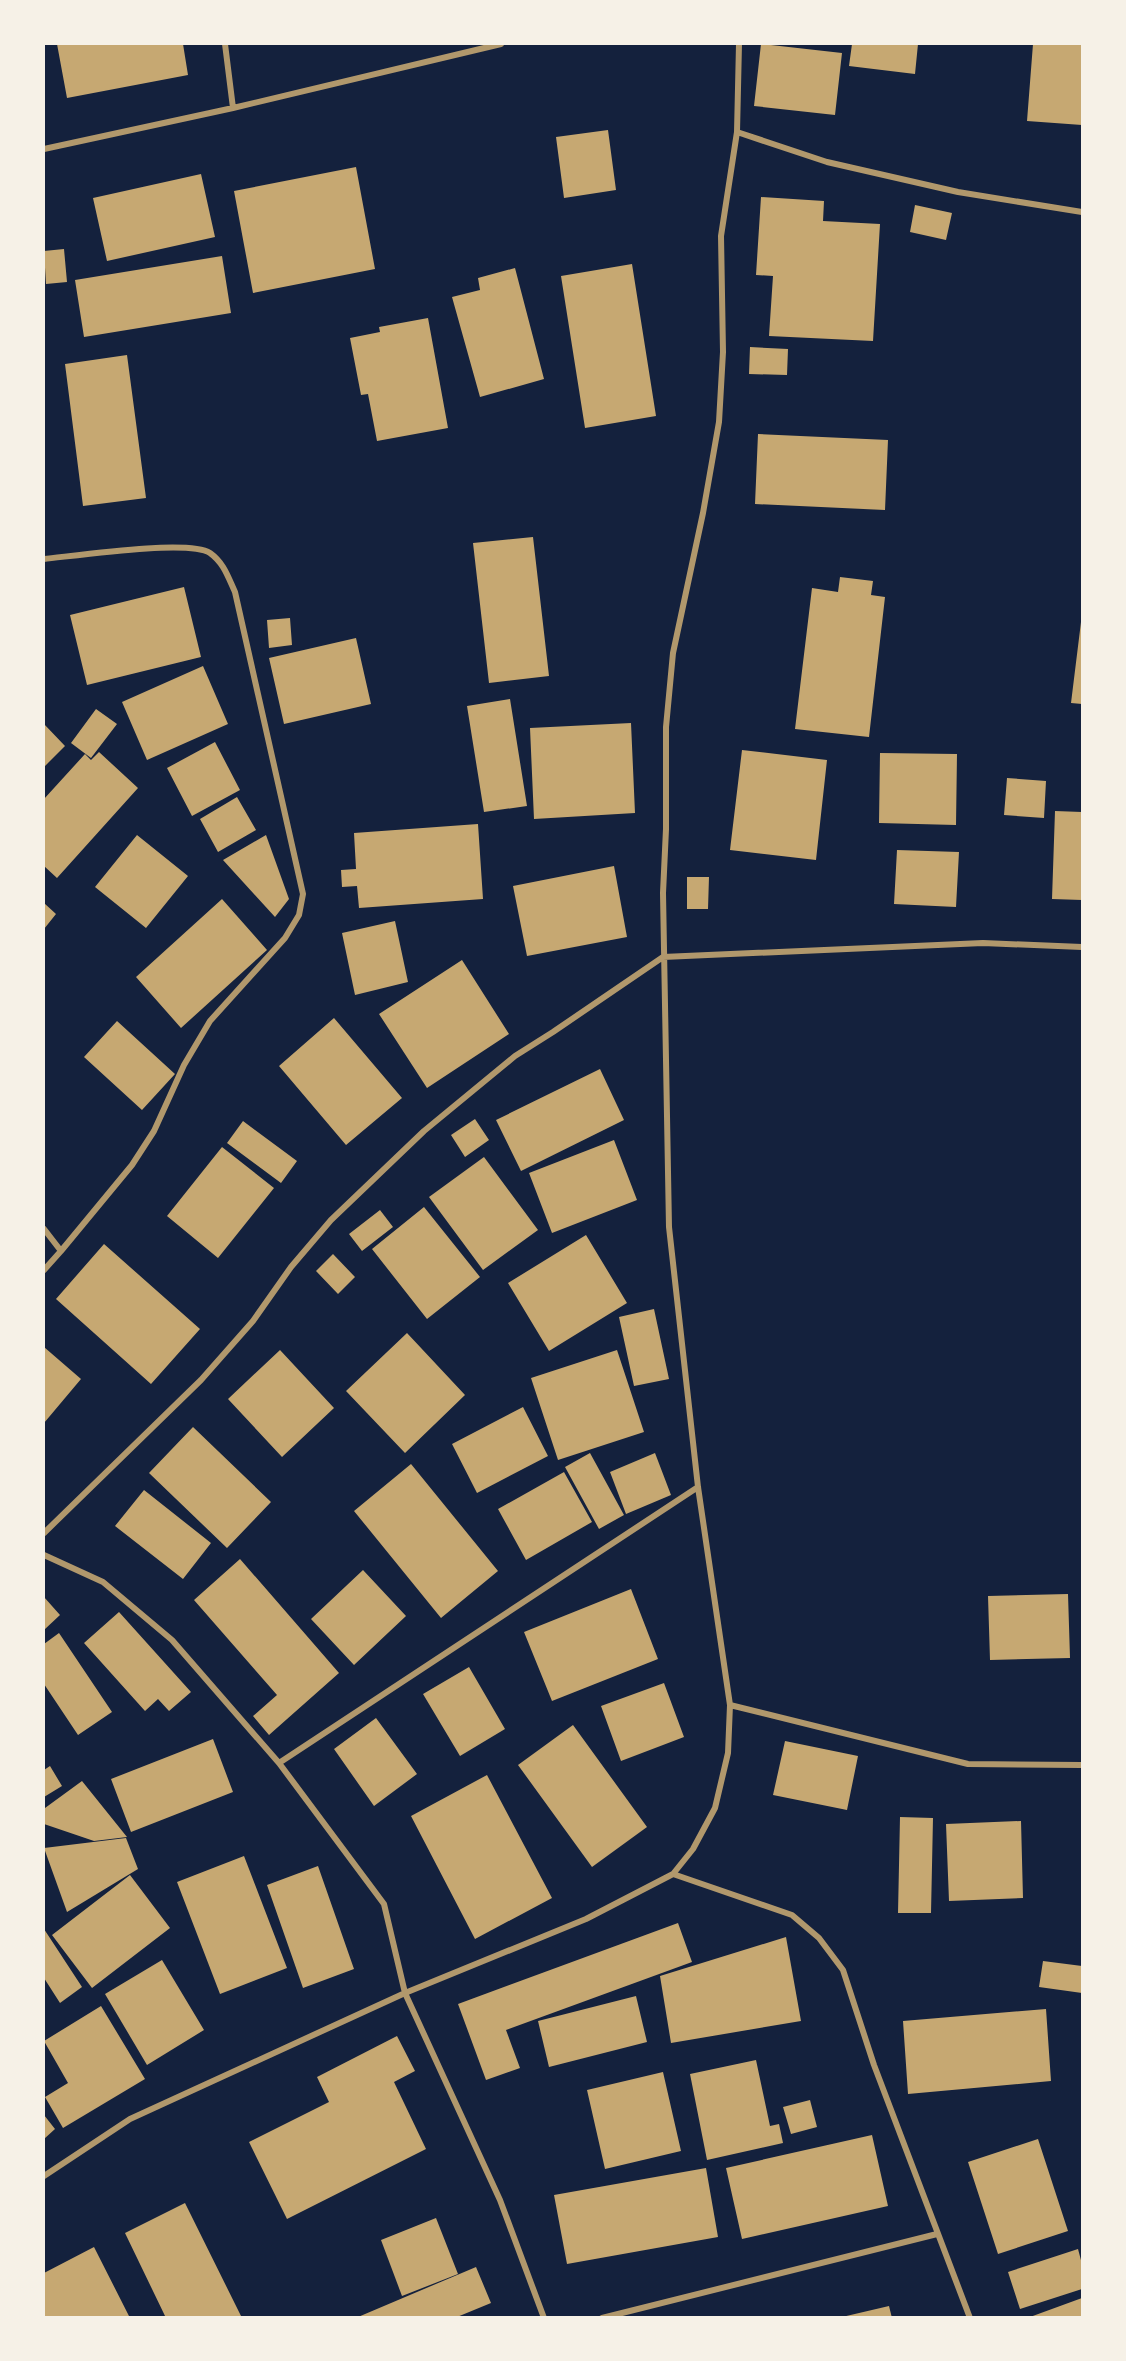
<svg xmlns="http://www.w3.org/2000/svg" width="1126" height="2361" viewBox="0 0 1126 2361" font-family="'Varela Round',sans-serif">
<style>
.building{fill:#c6a872}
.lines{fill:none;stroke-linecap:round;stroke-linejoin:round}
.minor{stroke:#b1986c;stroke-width:6}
</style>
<rect width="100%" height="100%" fill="#14213d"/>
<path class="building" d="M57,44H183L188,75L67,98Z
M761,44L842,53L835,115L754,106Z
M852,44H918L915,74L849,66Z
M1033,44H1082V125L1027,121Z
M608,130L616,190L564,198L556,137Z
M356,167L375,269L253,293L234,191Z
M201,174L215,237L107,261L93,198Z
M761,197L824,201L823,221L880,224L873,341L769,336L773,276L756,275Z
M915,205L952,213L946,240L910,232Z
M64,249L67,282L46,284L44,251Z
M222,256L231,313L84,337L75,280Z
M632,264L656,416L585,428L561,276Z
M515,268L544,379L480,397L452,297L480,290L478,278Z
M428,318L448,428L377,441L368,394L361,395L350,338L380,332L379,327Z
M750,347L788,349L787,375L749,374Z
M127,355L146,498L83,506L65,364Z
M758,434L888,440L885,510L755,504Z
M533,537L549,676L489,683L473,543Z
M840,577L873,581L871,595L885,597L869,737L795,729L812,588L838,592Z
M184,587L201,657L87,685L70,615Z
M290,618L292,645L269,648L267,620Z
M1081,622H1082V704L1071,703Z
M356,638L371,704L284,724L269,658Z
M203,666L228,724L147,760L122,702Z
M510,699L527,806L484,812L467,706Z
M96,709L117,724L91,758L71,743Z
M631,723L635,813L534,819L530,728Z
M44,724L65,746L44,767Z
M215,742L240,790L192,816L167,768Z
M742,750L827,760L816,860L730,850Z
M99,752L138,788L57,878L44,866V799L85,754L91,760Z
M880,753L957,754L956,825L879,823Z
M1007,778L1046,781L1044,818L1004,815Z
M237,797L256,830L218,852L200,819Z
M1055,811L1082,812V900L1052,899Z
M478,824L483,899L359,908L357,886L342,887L341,870L356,869L354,833Z
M137,835L188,876L146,928L95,887Z
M266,835L289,899L275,917L223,860Z
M897,850L959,852L956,907L894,904Z
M614,866L627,937L527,956L513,886Z
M687,877H709L708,909H687Z
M222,899L267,950L181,1028L136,977Z
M44,903L56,914L44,929Z
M395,921L408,982L355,995L342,933Z
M462,960L509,1034L427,1088L379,1014Z
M334,1018L402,1098L346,1145L279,1066Z
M117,1021L175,1074L142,1110L84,1057Z
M600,1069L624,1120L521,1171L496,1120Z
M475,1119L489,1140L465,1157L451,1135Z
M243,1121L297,1161L281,1183L227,1143Z
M614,1140L637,1200L552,1233L529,1173Z
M222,1147L274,1188L218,1258L167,1216Z
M484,1157L538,1230L483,1270L429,1197Z
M424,1207L480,1277L427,1319L372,1249Z
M380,1210L393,1227L362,1251L349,1234Z
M586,1235L627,1303L549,1351L508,1283Z
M104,1244L200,1329L151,1384L56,1299Z
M333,1254L355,1277L338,1294L316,1271Z
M654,1309L669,1379L634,1386L619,1317Z
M407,1333L465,1395L405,1453L346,1391Z
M44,1347L81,1379L44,1423Z
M280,1350L334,1408L282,1457L228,1399Z
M617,1350L644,1432L558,1460L531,1378Z
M523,1407L548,1456L477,1493L452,1444Z
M193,1427L271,1502L227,1548L149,1473Z
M590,1453L624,1515L599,1529L565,1467Z
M655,1453L671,1495L626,1514L610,1472Z
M411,1464L498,1571L441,1618L354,1511Z
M564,1472L592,1522L526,1560L498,1509Z
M144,1490L211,1543L183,1579L115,1526Z
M240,1559L339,1673L269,1735L253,1716L277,1695L194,1600Z
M363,1570L406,1616L354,1665L311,1619Z
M631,1589L658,1659L552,1701L524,1632Z
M1068,1594L1070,1658L990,1660L988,1596Z
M44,1597L60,1615L44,1630Z
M119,1612L191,1692L169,1711L158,1699L145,1711L84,1643Z
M59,1633L112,1712L78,1735L44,1684V1644Z
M469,1667L505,1729L460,1756L423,1694Z
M664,1683L684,1737L621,1761L601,1706Z
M376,1718L417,1774L374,1806L334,1749Z
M573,1725L647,1827L592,1867L518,1765Z
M213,1739L233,1792L131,1832L111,1779Z
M785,1741L858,1756L847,1810L773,1795Z
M50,1766L62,1786L44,1797V1770Z
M487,1775L552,1898L475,1939L411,1816Z
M82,1781L127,1837L94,1841L44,1824L45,1808Z
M900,1817L933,1818L931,1913H898Z
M1021,1821L1023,1898L949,1901L946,1824Z
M126,1838L138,1869L67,1912L44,1848Z
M244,1856L287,1968L220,1994L177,1882Z
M318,1866L354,1969L303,1988L267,1885Z
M130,1875L170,1928L92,1988L52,1935Z
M678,1923L692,1962L506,2030L520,2068L486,2080L458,2004Z
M44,1929L82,1987L60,2003L44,1978Z
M786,1937L801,2021L671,2043L660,1976Z
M162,1960L204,2030L147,2065L105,1994Z
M1043,1961L1082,1966V1993L1039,1987Z
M636,1996L647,2042L549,2067L538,2021Z
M101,2006L145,2079L63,2128L45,2097L68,2083L44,2041Z
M1046,2009L1051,2081L908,2094L903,2021Z
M397,2036L415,2071L394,2082L426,2149L287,2219L249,2142L329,2102L317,2077Z
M756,2060L770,2126L779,2124L783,2143L707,2160L690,2074Z
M663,2072L681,2151L605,2169L587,2090Z
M810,2100L817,2127L791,2134L783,2107Z
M44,2115L55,2129L44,2139Z
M872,2135L888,2206L742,2239L726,2168Z
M1038,2139L1068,2231L998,2254L968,2162Z
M706,2168L718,2237L567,2264L554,2195Z
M185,2203L242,2318H166L125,2233Z
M436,2218L458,2274L402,2296L381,2240Z
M94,2247L130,2318H44V2273Z
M1078,2249L1082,2264V2289L1020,2309L1008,2272Z
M476,2267L491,2303L457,2317H358Z
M1082,2298V2318H1030V2317Z
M889,2306L892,2318H842V2317Z"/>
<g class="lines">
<path class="minor" d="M225,44L233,108
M737,132L827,162L958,192L1082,212
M44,149L233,108L501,44
M44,559C74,556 188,539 210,553C224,563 228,577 235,592L303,894L299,915L285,938L210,1021L184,1065L154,1131L132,1165L61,1251
M44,1229L61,1251L44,1270
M44,1533L201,1380L253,1321L291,1267L331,1220L424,1131L515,1056L553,1032L663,957L983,943L1082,947
M44,1555L103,1582L172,1640L279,1763L384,1904L405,1993L500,2200L544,2318
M730,1705L968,1764L1082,1765
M279,1763L698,1487
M673,1874L792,1915L819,1938L843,1970L874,2065L970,2318
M44,2176L130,2119L405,1993L586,1919L673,1874L693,1849L715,1808L728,1753L730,1705L698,1487L669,1227L663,893L666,829V727L673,653L703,513L719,422L723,352L721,236L737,132L739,44
M602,2318L937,2234"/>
</g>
<rect width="1126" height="2361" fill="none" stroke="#f6f1e7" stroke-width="90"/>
</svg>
